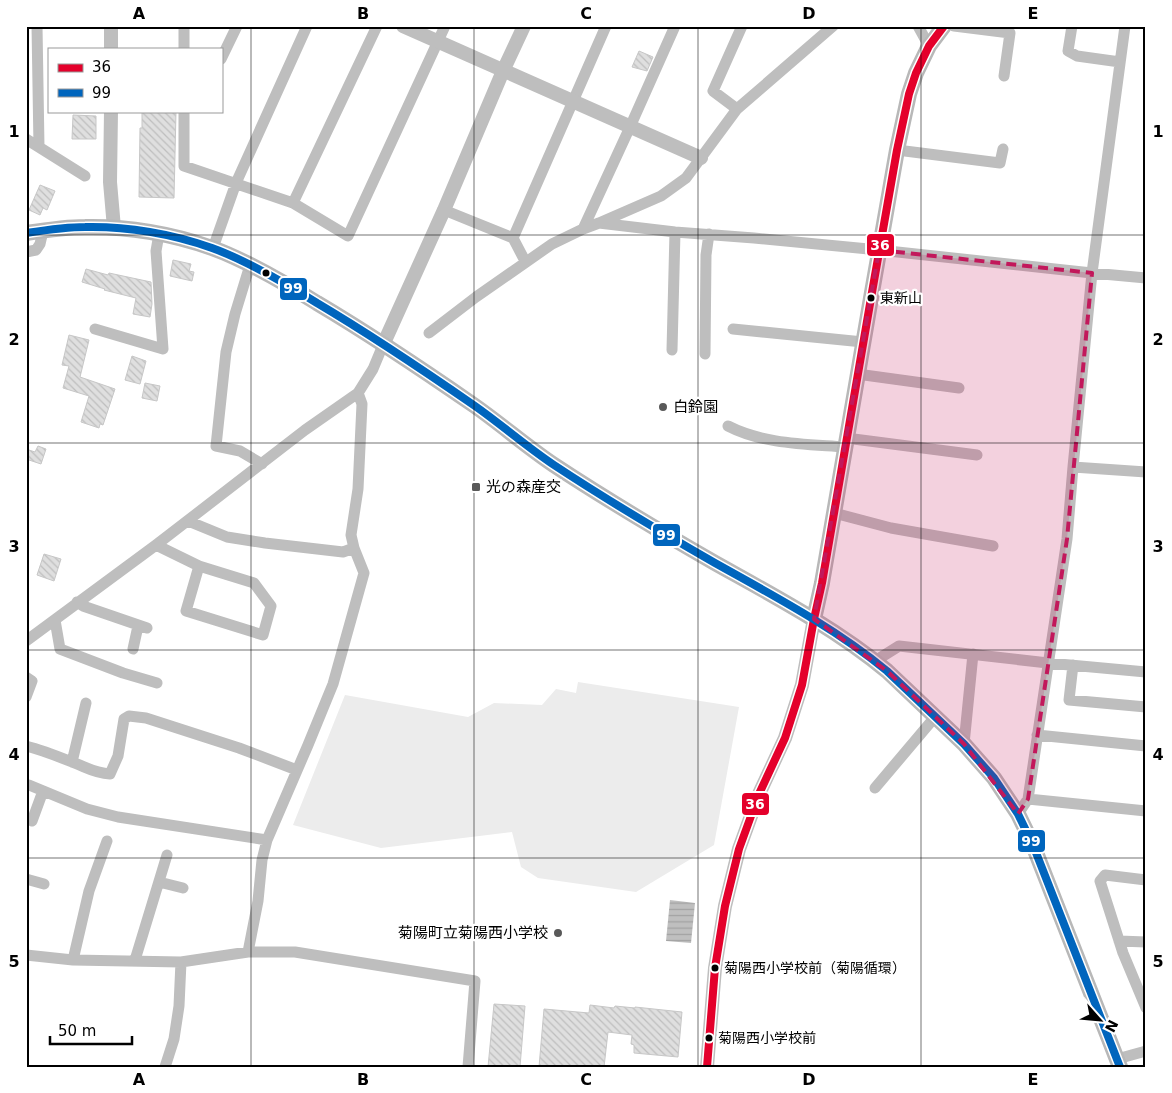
<svg xmlns="http://www.w3.org/2000/svg" width="1172" height="1093" viewBox="0 0 1172 1093" font-family="'DejaVu Sans','Noto Sans JP',sans-serif">
<style>
.pitch{fill:#ececec}
.water{fill:url(#water-rules)}
.building{fill:url(#building-back-hatch);stroke:#c7c7c7}
.lines{fill:none;stroke-linecap:round;stroke-linejoin:round}
.minor{stroke:#bebebe;stroke-width:11}
.tertiary{stroke:#bebebe;stroke-width:14}
.secondary{stroke:#b8b8b8;stroke-width:16}
.bus-1-casing{stroke:#fff;stroke-width:11}
.bus-2-casing{stroke:#fff;stroke-width:11}
.bus-1{stroke:#e4002b;stroke-width:8}
.bus-2{stroke:#0065bd;stroke-width:8}
.marked{fill:#c2185b;fill-opacity:0.2;stroke:#c2185b;stroke-width:4;stroke-dasharray:10 6;stroke-linejoin:round}
.grid{fill:none;stroke:#000;stroke-width:1;stroke-opacity:0.55}
.bus-dot{fill:#000;stroke:#fff;stroke-width:2}
.poi-dot{fill:#595959;stroke:#fff;stroke-width:2}
.labels{text-anchor:middle;dominant-baseline:central;stroke-width:4.5;stroke-linejoin:round;paint-order:stroke}
.bus-label{font-size:14px;fill:#000;stroke:#fff;text-anchor:start}
.poi-label{font-size:15px;fill:#000;stroke:#fff;text-anchor:start}
.line-badge{stroke:#fff;stroke-width:2}
.badge-label{font-size:14px;text-anchor:middle;font-weight:bold;fill:#fff}
.neatline{fill:none;stroke:#000;stroke-width:2}
.grid-label{font-size:16px;text-anchor:middle;font-weight:bold;fill:#000}
</style>
<defs>
<pattern id="water-rules" width="6" height="5" patternUnits="userSpaceOnUse" patternTransform="scale(1.25)"><rect width="6" height="5" fill="#bfbfbf"/><path d="M0 2.5h6" fill="none" stroke="#a2a2a2"/></pattern>
<pattern id="building-back-hatch" width="6" height="6" patternUnits="userSpaceOnUse" patternTransform="scale(1.25)"><rect width="6" height="6" fill="#dfdfdf"/><path d="M-1 5l2 2M0 0l6 6M5-1l2 2" fill="none" stroke="#bebebe"/></pattern>
</defs>
<rect width="100%" height="100%" fill="#fff"/>
<path class="pitch" d="M578,682L739,707L714,845L636,892L538,878L521,867L512,832L381,848L293,825L345,695L468,717L494,703L542,705L556,689L576,693Z"/>
<path class="water" d="M670,900L695,903L691,943L666,941Z"/>
<path class="building" d="M639,51L653,57L647,71L632,67Z
M142,111H176L174,198L139,197L140,128H142Z
M73,115L96,116V139H72Z
M40,185L55,191L47,210L43,208L40,215L29,210Z
M173,260L191,264L189,271L194,272L192,281L170,276Z
M86,269L108,275L109,273L151,282L152,304L150,317L133,314L136,298L104,290L105,289L82,282Z
M69,335L89,340L80,377L115,389L103,425L100,424L99,428L81,422L89,396L63,388L69,366L62,365Z
M132,356L146,361L140,384L125,380Z
M145,383L160,386L157,401L142,398Z
M38,446L46,449L41,464L26,459V449L35,452Z
M44,554L61,559L54,581L37,575Z
M494,1004L525,1006L520,1067H488Z
M590,1005L614,1008L615,1006L635,1008V1007L682,1012L678,1057L634,1053V1045L631,1044L632,1035L608,1032L604,1067H539L544,1009L589,1013Z"/>
<g class="lines">
<path class="minor" d="M37,26L39,147
M918,26L929,46
M954,26L1010,33L1004,76
M1072,26L1068,51L1077,56L1120,62
M184,49V26
M221,59L237,26
M737,109L713,91L742,26
M184,111V166L293,203L348,236L445,26
M26,139L85,176
M897,150L1000,163L1003,149
M293,203L377,26
M444,210L513,238L525,261
M599,223L675,232L754,238L879,250L1092,273L1146,278
M583,229L630,127L675,26
M513,238L606,26
M213,248L236,183L307,26
M26,252L36,250L40,244L43,231
M250,265L235,314L226,352L216,446L240,451L262,464
M95,329L163,349L156,251L159,234
M733,329L863,342
M429,333L476,297L552,244L583,229L599,223L661,196L686,178L737,109L833,26
M672,350L675,232
M705,354L706,255L709,234
M857,374L959,388
M728,426C763,444 805,444 844,447
M846,438L977,455
M1073,467L1146,472
M834,513L891,528L993,546
M188,521L227,537L265,543L343,552L354,548
M156,545L199,566L254,583L271,606L263,635L186,611L199,566
M77,602L83,606L147,628
M55,620L60,649L123,673L157,683
M26,641L156,545L305,430L358,393L373,369L383,345
M133,649L138,626
M875,661L899,646L1048,663L1146,672
M1073,665L1069,700L1146,707
M26,677L32,681L26,697
M1037,735L1146,746
M964,744L973,654
M26,746C42,750 57,756 72,762C86,767 94,773 110,774L118,756L124,719L129,716L146,718L239,748L297,770
M72,762L86,703
M29,785L87,809L118,817L267,840
M875,788L935,717
M1028,799L1146,811
M1018,814L1028,799L1067,539L1073,467L1092,273L1125,26
M32,821L43,791
M26,879L44,884
M1146,880L1105,875L1100,881L1123,953L1146,1008
M159,882L183,888
M1119,941L1146,942
M248,952L258,901L262,860L267,840L308,745L333,684L364,573L354,548L351,535L358,489L362,404L358,393
M26,955L73,960L181,962L248,952H295L475,981L468,1067
M73,960L89,891L107,841
M135,960L167,855
M1117,1059L1146,1051
M165,1067L174,1039L179,1006L181,962"/>
<path class="tertiary" d="M403,26L701,158
M111,49V26
M111,111L110,182L114,228
M383,345L444,210L503,71L524,26
M707,1067L715,968L725,906L739,849L759,794L785,738L802,685L814,619"/>
<path class="secondary" d="M26,233C46,230 66,227 85,227C127,226 173,234 212,248C248,261 285,283 317,303C371,335 423,370 475,406C502,425 527,447 554,465C607,500 661,532 715,563C774,596 835,628 887,671L964,744L994,778L1018,814L1033,845L1120,1067
M814,619L822,583L871,298L897,150L909,94L916,73L929,46L944,26"/>
<g class="bus-1-casing">
<path id="bus-1" d="M707,1067L715,968L725,906L739,849L759,794L785,738L802,685L814,619L822,583L871,298L897,150L909,94L916,73L929,46L944,26"/>
</g>
<g class="bus-2-casing">
<path id="bus-2" d="M26,233C46,230 66,227 85,227C127,226 173,234 212,248C248,261 285,283 317,303C371,335 423,370 475,406C502,425 527,447 554,465C607,500 661,532 715,563C774,596 835,628 887,671L964,744L994,778L1018,814L1033,845L1120,1067"/>
</g>
<use href="#bus-1" class="bus-1"/>
<use href="#bus-2" class="bus-2"/>
</g>
<path class="marked" d="M879,250L1092,273L1067,539L1028,799L1018,814L964,744L887,671L814,619Z"/>
<path class="grid" d="M251,26V1067M474,26V1067M698,26V1067M921,26V1067M26,235H1146M26,443H1146M26,650H1146M26,858H1146"/>
<g class="bus-dot">
<circle cx="266" cy="273" r="4.5"/>
<circle cx="871" cy="298" r="4.5"/>
<circle cx="715" cy="968" r="4.5"/>
<circle cx="709" cy="1038" r="4.5"/>
</g>
<g class="poi-dot">
<circle cx="663" cy="407" r="5"/>
<rect x="471" y="482" width="10" height="10" rx="2.5"/>
<circle cx="558" cy="933" r="5"/>
</g>
<g class="labels">
<g class="bus-label">
<text x="880" y="298">東新山</text>
<text x="724" y="968">菊陽西小学校前（菊陽循環）</text>
<text x="718" y="1038">菊陽西小学校前</text>
</g>
<g class="poi-label">
<text x="673" y="407">白鈴園</text>
<text x="486" y="487">光の森産交</text>
<text x="548" y="933" text-anchor="end">菊陽町立菊陽西小学校</text>
</g>
</g>
<g class="line-badge">
<rect x="866" y="233" width="29" height="24" rx="5" fill="#e4002b"/>
<rect x="279" y="277" width="29" height="24" rx="5" fill="#0065bd"/>
<rect x="652" y="523" width="29" height="24" rx="5" fill="#0065bd"/>
<rect x="741" y="792" width="29" height="24" rx="5" fill="#e4002b"/>
<rect x="1017" y="829" width="29" height="24" rx="5" fill="#0065bd"/>
</g>
<g class="badge-label">
<text x="880" y="250">36</text>
<text x="293" y="293">99</text>
<text x="666" y="540">99</text>
<text x="755" y="809">36</text>
<text x="1031" y="846">99</text>
</g>
<rect width="1172" height="1093" fill="none" stroke="#ffffff" stroke-width="55"/>
<rect x="48" y="48" width="175" height="65" fill="#ffffff" stroke="#999999"/>
<rect x="58" y="64" width="25" height="8" fill="#e4002b" stroke="#999999"/>
<text x="92" y="72" font-size="15" fill="#000000">36</text>
<rect x="58" y="89" width="25" height="8" fill="#0065bd" stroke="#999999"/>
<text x="92" y="98" font-size="15" fill="#000000">99</text>
<g transform="translate(1100 1020) rotate(117)" stroke="#ffffff" stroke-width="4" paint-order="stroke">
<path d="M0-4L9 19L0 12L-9 19Z" fill="#000000"/>
<text y="-8" font-size="14" font-weight="bold" text-anchor="middle" fill="#000000">N</text>
</g>
<path d="M50 1036v8h82v-8" fill="none" stroke="#000000" stroke-width="2.5"/>
<text x="58" y="1036" font-size="15" fill="#000000" stroke="#ffffff" stroke-width="4" paint-order="stroke">50 m</text>
<rect x="28" y="28" width="1116" height="1038" class="neatline"/>
<g class="grid-label">
<text x="139" y="19">A</text>
<text x="363" y="19">B</text>
<text x="586" y="19">C</text>
<text x="809" y="19">D</text>
<text x="1033" y="19">E</text>
<text x="14" y="137">1</text>
<text x="1158" y="137">1</text>
<text x="14" y="345">2</text>
<text x="1158" y="345">2</text>
<text x="14" y="552">3</text>
<text x="1158" y="552">3</text>
<text x="14" y="760">4</text>
<text x="1158" y="760">4</text>
<text x="14" y="967">5</text>
<text x="1158" y="967">5</text>
<text x="139" y="1085">A</text>
<text x="363" y="1085">B</text>
<text x="586" y="1085">C</text>
<text x="809" y="1085">D</text>
<text x="1033" y="1085">E</text>
</g>
</svg>
